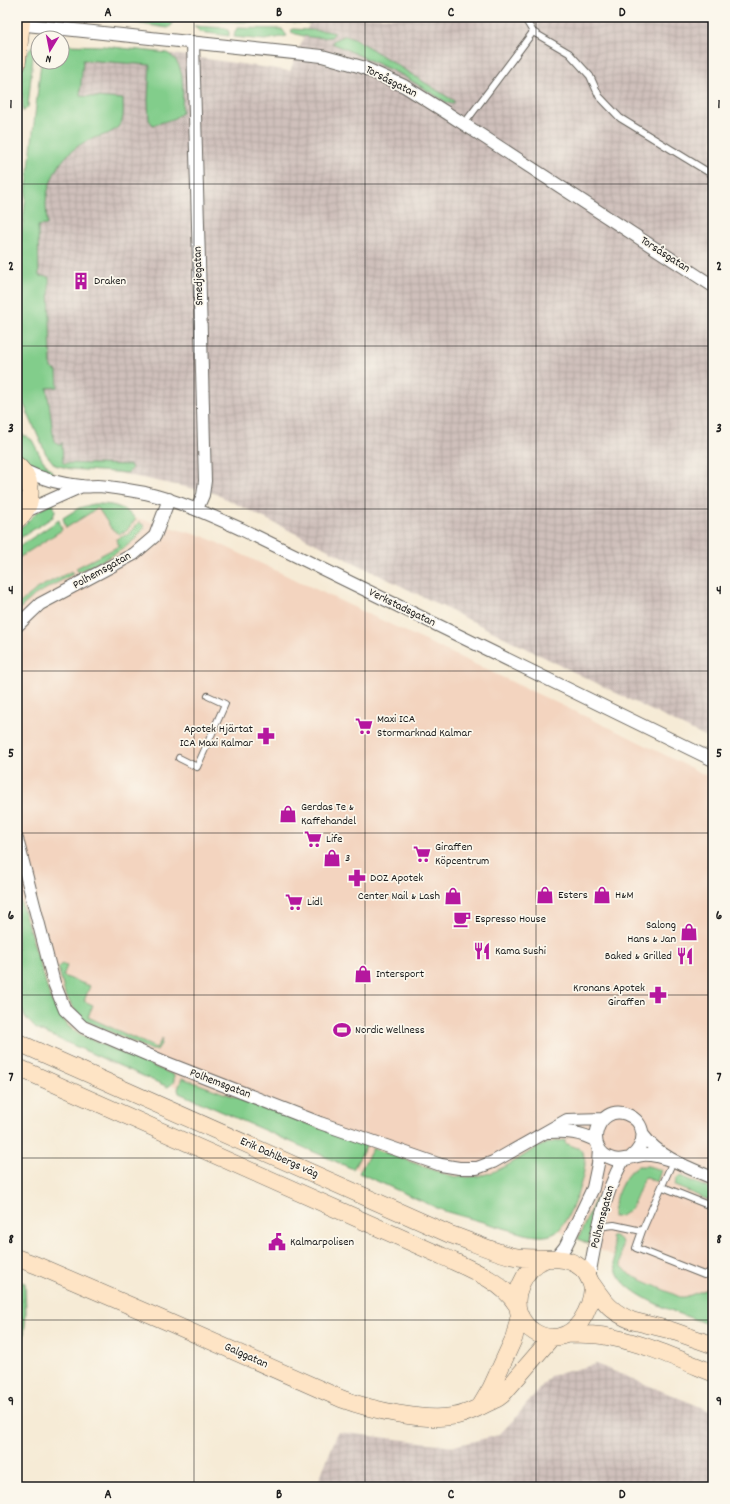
<svg xmlns="http://www.w3.org/2000/svg" width="730" height="1504" viewBox="0 0 730 1504" font-family="Dekko,sans-serif">
<style>
.built{fill:#f3d4bf}
.industrial{fill:url(#industrial-grid)}
.green{fill:#82cd8b;stroke:#4f7454}
.park{fill:url(#park-crowns);stroke:#4f7454}
.lines{fill:none;stroke-linecap:round;stroke-linejoin:round}
.lane-casing{stroke:#68645d;stroke-width:8}
.street-casing{stroke:#68645d;stroke-width:14}
.secondary-casing{stroke:#68645d;stroke-width:18}
.lane{stroke:#fff;stroke-width:6}
.street{stroke:#fff;stroke-width:12}
.secondary{stroke:#fee4c5;stroke-width:17}
.grid{fill:none;stroke:#1c1c1c;stroke-width:1;stroke-opacity:0.55}
.labels{text-anchor:middle;dominant-baseline:central;stroke-width:3.5;stroke-linejoin:round;paint-order:stroke}
.street-label{font-size:12px;fill:#1c1c1c;stroke:#fbf7ec}
.poi-label{font-size:12px;fill:#1c1c1c;stroke:#fbf7ec;text-anchor:start}
.neatline{fill:none;stroke:#1c1c1c;stroke-width:1.5}
.grid-label{font-size:13px;text-anchor:middle;font-weight:bold;fill:#1c1c1c}
</style>
<defs>
<pattern id="industrial-grid" width="8" height="8" patternUnits="userSpaceOnUse"><rect width="8" height="8" fill="#cfc0bb"/><path d="M0 4h8M4 0v8" fill="none" stroke="#b1a4a0"/></pattern>
<pattern id="park-crowns" width="20" height="18" patternUnits="userSpaceOnUse"><rect width="20" height="18" fill="#82cd8b"/><path d="M2 6a3 3 0 1 1 6 0M12 15a3 3 0 1 1 6 0" fill="none" stroke="#70af77"/></pattern>
</defs>
<rect width="100%" height="100%" fill="#fbf7ec"/>
<filter id="ink" filterUnits="userSpaceOnUse"><feTurbulence type="fractalNoise" baseFrequency=".025" numOctaves="2"/><feDisplacementMap in="SourceGraphic" scale="8" xChannelSelector="R" yChannelSelector="G"/><feConvolveMatrix kernelMatrix="1 2 1 2 8 2 1 2 1" color-interpolation-filters="sRGB"/></filter>
<filter id="wash" filterUnits="userSpaceOnUse"><feTurbulence type="fractalNoise" baseFrequency=".012" numOctaves="4" result="noise"/><feDisplacementMap in="SourceGraphic" scale="16" xChannelSelector="R" yChannelSelector="G"/><feGaussianBlur stdDeviation="0.9" result="paint"/><feColorMatrix in="noise" values="0 0 0 0 0 0 0 0 0 0 0 0 0 0 0 0 0 1.4 0 .05"/><feComposite in="paint" operator="in"/></filter>
<g filter="url(#wash)">
<rect width="100%" height="100%" fill="#f6ebd6"/>
<path class="built" d="M93,506L205,537L629,737L713,779V1324L626,1278L619,1259L552,1227L375,1177L58,1033L17,984V553Z"/>
<path class="industrial" d="M312,17H713V741L214,493L56,460L26,261L62,62V49L67,45L103,46L159,52L290,71Z
M596,1364L713,1412V1487H316L338,1432L454,1446L499,1435L517,1416L550,1376Z"/>
<path class="green" d="M95,17H145L174,21L172,25L168,28Z
M194,17H312L311,23L205,21L194,18Z
M194,26L226,28L229,32V36L200,32Z
M237,28L282,29L287,36L265,40L234,37L235,32Z
M292,29L327,31L335,33L331,37C319,39 302,37 291,32Z
M345,35L354,38L454,101L453,103L451,104L446,102L402,75L332,43L334,40Z
M67,45L103,46L167,53C188,64 182,93 182,113L173,119L153,125L149,120L148,100L150,65L83,60L80,96L123,99C123,106 124,115 122,121C115,135 101,135 89,140C64,151 48,177 46,203C46,210 47,218 47,225L38,226L39,276L49,277L51,368L57,371L58,387L47,388L54,441L58,445H61L62,442L63,463L130,465L132,468L128,473L71,469L55,465L46,454L17,389V273L41,62H62V46Z
M34,46L28,107L23,112C23,92 14,59 34,46Z
M20,153L23,156L17,216V166Z
M17,433L26,436L32,440L42,459L52,472V475L30,466L17,455Z
M53,503L55,511L53,517L17,540V530L24,525L38,511Z
M93,504C113,504 121,505 136,519L126,531L119,534L111,528L98,508L66,528L63,518L79,508Z
M59,520L62,530L17,559V548Z
M139,522L145,526C131,550 102,560 78,572L76,568L119,546L116,539L129,534Z
M72,571L73,574L35,595L17,611V600L20,603L38,588Z
M17,896H19L51,1000L61,1017L68,1026L77,1033L124,1054L174,1075V1080L173,1083L168,1087L36,1029L25,1017L17,996Z
M62,964L67,966L63,976L90,986L84,1001L93,1005L88,1017L156,1048L162,1039L161,1044L157,1050H151L84,1020L73,1008L65,994L58,967Z
M182,1078L367,1145L353,1169L179,1093L178,1089Z
M565,1140V1143L580,1149C583,1153 585,1157 585,1163C585,1177 568,1226 555,1233C546,1238 535,1236 525,1234L444,1211L359,1173L373,1148C391,1155 409,1161 428,1168C438,1172 449,1176 460,1177C475,1178 491,1174 504,1167C527,1156 537,1142 565,1140Z
M638,1166H648L661,1170L657,1182L644,1177C638,1192 633,1218 613,1217C613,1200 623,1174 638,1166Z
M680,1176L713,1190V1202L675,1186L676,1179Z
M596,1198L598,1199L590,1235L589,1244L578,1239Z
M614,1236L621,1240L622,1243L621,1265L630,1275L680,1297H685L713,1287V1326C687,1316 633,1300 619,1276C612,1264 616,1249 611,1237Z"/>
<path class="park" d="M17,1281L25,1283L26,1313L17,1413Z"/>
</g>
<g filter="url(#ink)">
<g class="lines">
<g class="lane-casing">
<path id="lane" d="M533,32L569,53L590,76L599,96L620,118L713,175
M464,124L533,32L524,17
M179,758L197,767L225,704L208,696
M673,1161L642,1231L636,1248L704,1275L713,1271
M663,1187L713,1207
M598,1227L614,1225L642,1231"/>
</g>
<g class="street-casing">
<path id="street" d="M17,24L322,56L362,67L404,86L447,113L713,286
M193,42L205,481L203,495L197,509
M23,470C41,479 61,484 81,486C86,487 92,486 97,486C112,487 129,490 145,493C179,501 210,515 241,529L713,760
M26,511L82,486
M17,626L40,604L134,554L155,536L169,499
M17,839L54,983L65,1010L83,1027L167,1063L320,1123L441,1165L459,1168H477L493,1162L567,1120L603,1119
M549,1132C566,1131 581,1132 596,1141
M643,1135C660,1158 687,1167 713,1178
M631,1157C647,1144 647,1122 626,1114C598,1104 582,1150 613,1159C623,1162 633,1156 643,1155C653,1154 664,1158 673,1161
M556,1258L565,1247L569,1239L593,1188L598,1164L599,1148
M589,1277C596,1236 603,1196 623,1160"/>
</g>
<g class="secondary-casing">
<path id="secondary" d="M17,65L22,17
M17,465C34,480 35,505 17,520
M17,1042L449,1234C470,1241 491,1251 512,1256C537,1262 568,1250 586,1273C589,1278 591,1282 592,1287C593,1298 587,1312 581,1321C556,1358 502,1326 521,1284C526,1272 533,1264 546,1259
M17,1067L442,1256C467,1268 501,1280 516,1304
M17,1258L36,1265L166,1321L342,1399C372,1410 424,1422 455,1416C469,1414 485,1404 498,1398L502,1395L552,1337
M592,1284C605,1303 611,1312 633,1321L670,1330L713,1345
M567,1334C581,1334 596,1334 610,1337C646,1344 679,1359 713,1373
M481,1405L491,1388L514,1338L519,1317"/>
</g>
<use href="#lane" class="lane"/>
<use href="#street" class="street"/>
<use href="#secondary" class="secondary"/>
</g>
</g>
<path class="grid" d="M194,17V1487M365,17V1487M536,17V1487M17,184H713M17,346H713M17,509H713M17,671H713M17,833H713M17,995H713M17,1158H713M17,1320H713"/>
<defs>
<g id="building-bare" transform="scale(1.38)"><path d="M-4-6H4V6H1V3H-1V6H-4ZM-2.5-4.3h1.7v1.8h-1.7ZM.8-4.3h1.7v1.8H.8ZM-2.5-1h1.7V.8h-1.7ZM.8-1h1.7V.8H.8Z" fill="#b5179e" stroke="#fbf7ec" stroke-width="2.5" paint-order="stroke"/></g>
<g id="supermarket-bare" transform="scale(1.38)"><path d="M-6-5.5h2.5l.6 2H6L4.5 2H-2.5L-4.4-4H-6ZM-1.5 3.2a1.3 1.3 0 1 0 .1 0ZM3 3.2a1.3 1.3 0 1 0 .1 0Z" fill="#b5179e" stroke="#fbf7ec" stroke-width="2.5" paint-order="stroke"/></g>
<g id="pharmacy-bare" transform="scale(1.38)"><path d="M-2-6h4v4h4v4h-4v4h-4v-4h-4v-4h4Z" fill="#b5179e" stroke="#fbf7ec" stroke-width="2.5" paint-order="stroke"/></g>
<g id="shop-bare" transform="scale(1.38)"><path d="M-5-2.5h2.3a2.7 3.5 0 0 1 5.4 0H5L5.5 6h-11ZM-1.5-2.5h3a1.5 2.3 0 0 0-3 0Z" fill="#b5179e" stroke="#fbf7ec" stroke-width="2.5" paint-order="stroke"/></g>
<g id="cafe-bare" transform="scale(1.38)"><path d="M-5.5-4.5H6V0H3Q3 3.5 0 3.5H-2.5Q-5.5 3.5-5.5 0ZM3-3.2v2h1.7v-2ZM-6 4.5H4V6H-6Z" fill="#b5179e" stroke="#fbf7ec" stroke-width="2.5" paint-order="stroke"/></g>
<g id="restaurant-bare" transform="scale(1.38)"><path d="M-5-6h1v4h1v-4h1v4h1v-4h1v5L-1.5 .5V6h-2V.5L-5-1ZM5-6V6H3V1.5H1.5Q1.5-4 5-6Z" fill="#b5179e" stroke="#fbf7ec" stroke-width="2.5" paint-order="stroke"/></g>
<g id="stadium-bare" transform="scale(1.38)"><path d="M0-5a6.5 5 0 1 0 0 10a6.5 5 0 1 0 0-10ZM-3.5-1.8h7v3.6h-7Z" fill="#b5179e" stroke="#fbf7ec" stroke-width="2.5" paint-order="stroke"/></g>
<g id="civic-bare" transform="scale(1.38)"><path d="M-.6-6.5H3V-4.5H.6V-3L4-1V1h2V6H-6V1h2V-1L-.6-3ZM-1.2 2.5V6h2.4V2.5Z" fill="#b5179e" stroke="#fbf7ec" stroke-width="2.5" paint-order="stroke"/></g>
</defs>
<g fill-rule="evenodd">
<use href="#building-bare" x="81" y="281"/>
<use href="#supermarket-bare" x="364" y="726"/>
<use href="#pharmacy-bare" x="266" y="736"/>
<use href="#shop-bare" x="288" y="814"/>
<use href="#supermarket-bare" x="313" y="839"/>
<use href="#supermarket-bare" x="422" y="854"/>
<use href="#shop-bare" x="332" y="858"/>
<use href="#pharmacy-bare" x="357" y="878"/>
<use href="#shop-bare" x="545" y="895"/>
<use href="#shop-bare" x="602" y="895"/>
<use href="#shop-bare" x="453" y="896"/>
<use href="#supermarket-bare" x="294" y="902"/>
<use href="#cafe-bare" x="462" y="919"/>
<use href="#shop-bare" x="689" y="932"/>
<use href="#restaurant-bare" x="482" y="951"/>
<use href="#restaurant-bare" x="685" y="956"/>
<use href="#shop-bare" x="363" y="974"/>
<use href="#pharmacy-bare" x="658" y="995"/>
<use href="#stadium-bare" x="342" y="1030"/>
<use href="#civic-bare" x="277" y="1242"/>
</g>
<g class="labels">
<g class="street-label">
<text transform="translate(391 82) rotate(27)">Torsåsgatan</text>
<text transform="translate(665 255) rotate(33)">Torsåsgatan</text>
<text transform="translate(199 276) rotate(-92)">Smedjegatan</text>
<text transform="translate(102 571) rotate(-29)">Polhemsgatan</text>
<text transform="translate(402 608) rotate(26)">Verkstadsgatan</text>
<text transform="translate(220 1084) rotate(21)">Polhemsgatan</text>
<text transform="translate(279 1158) rotate(24)">Erik Dahlbergs väg</text>
<text transform="translate(603 1217) rotate(-75)">Polhemsgatan</text>
<text transform="translate(246 1356) rotate(24)">Galggatan</text>
</g>
<g class="poi-label">
<text x="94" y="281">Draken</text>
<text x="377" y="719">Maxi ICA<tspan x="377" dy="14">Stormarknad Kalmar</tspan></text>
<text x="253" y="729" text-anchor="end">Apotek Hjärtat<tspan x="253" dy="14">ICA Maxi Kalmar</tspan></text>
<text x="301" y="807">Gerdas Te &amp;<tspan x="301" dy="14">Kaffehandel</tspan></text>
<text x="326" y="839">Life</text>
<text x="435" y="847">Giraffen<tspan x="435" dy="14">Köpcentrum</tspan></text>
<text x="345" y="858">3</text>
<text x="370" y="878">DOZ Apotek</text>
<text x="558" y="895">Esters</text>
<text x="615" y="895">H&amp;M</text>
<text x="440" y="896" text-anchor="end">Center Nail &amp; Lash</text>
<text x="307" y="902">Lidl</text>
<text x="475" y="919">Espresso House</text>
<text x="676" y="925" text-anchor="end">Salong<tspan x="676" dy="14">Hans &amp; Jan</tspan></text>
<text x="495" y="951">Kama Sushi</text>
<text x="672" y="956" text-anchor="end">Baked &amp; Grilled</text>
<text x="376" y="974">Intersport</text>
<text x="645" y="988" text-anchor="end">Kronans Apotek<tspan x="645" dy="14">Giraffen</tspan></text>
<text x="355" y="1030">Nordic Wellness</text>
<text x="290" y="1242">Kalmarpolisen</text>
</g>
</g>
<rect width="730" height="1504" fill="none" stroke="#fbf7ec" stroke-width="44"/>
<g transform="translate(50 50) rotate(190)"><circle r="19" fill="#fbf7ec" stroke="#a29f99"/>
<path d="M0-3L7 15L0 10L-7 15Z" fill="#b5179e"/>
<text y="-6" font-size="11" font-weight="bold" text-anchor="middle" fill="#1c1c1c">N</text>
</g>
<rect x="22" y="22" width="686" height="1460" class="neatline"/>
<g class="grid-label">
<text x="108" y="16">A</text>
<text x="279" y="16">B</text>
<text x="451" y="16">C</text>
<text x="622" y="16">D</text>
<text x="11" y="108">1</text>
<text x="719" y="108">1</text>
<text x="11" y="270">2</text>
<text x="719" y="270">2</text>
<text x="11" y="432">3</text>
<text x="719" y="432">3</text>
<text x="11" y="594">4</text>
<text x="719" y="594">4</text>
<text x="11" y="757">5</text>
<text x="719" y="757">5</text>
<text x="11" y="919">6</text>
<text x="719" y="919">6</text>
<text x="11" y="1081">7</text>
<text x="719" y="1081">7</text>
<text x="11" y="1243">8</text>
<text x="719" y="1243">8</text>
<text x="11" y="1405">9</text>
<text x="719" y="1405">9</text>
<text x="108" y="1498">A</text>
<text x="279" y="1498">B</text>
<text x="451" y="1498">C</text>
<text x="622" y="1498">D</text>
</g>
</svg>
